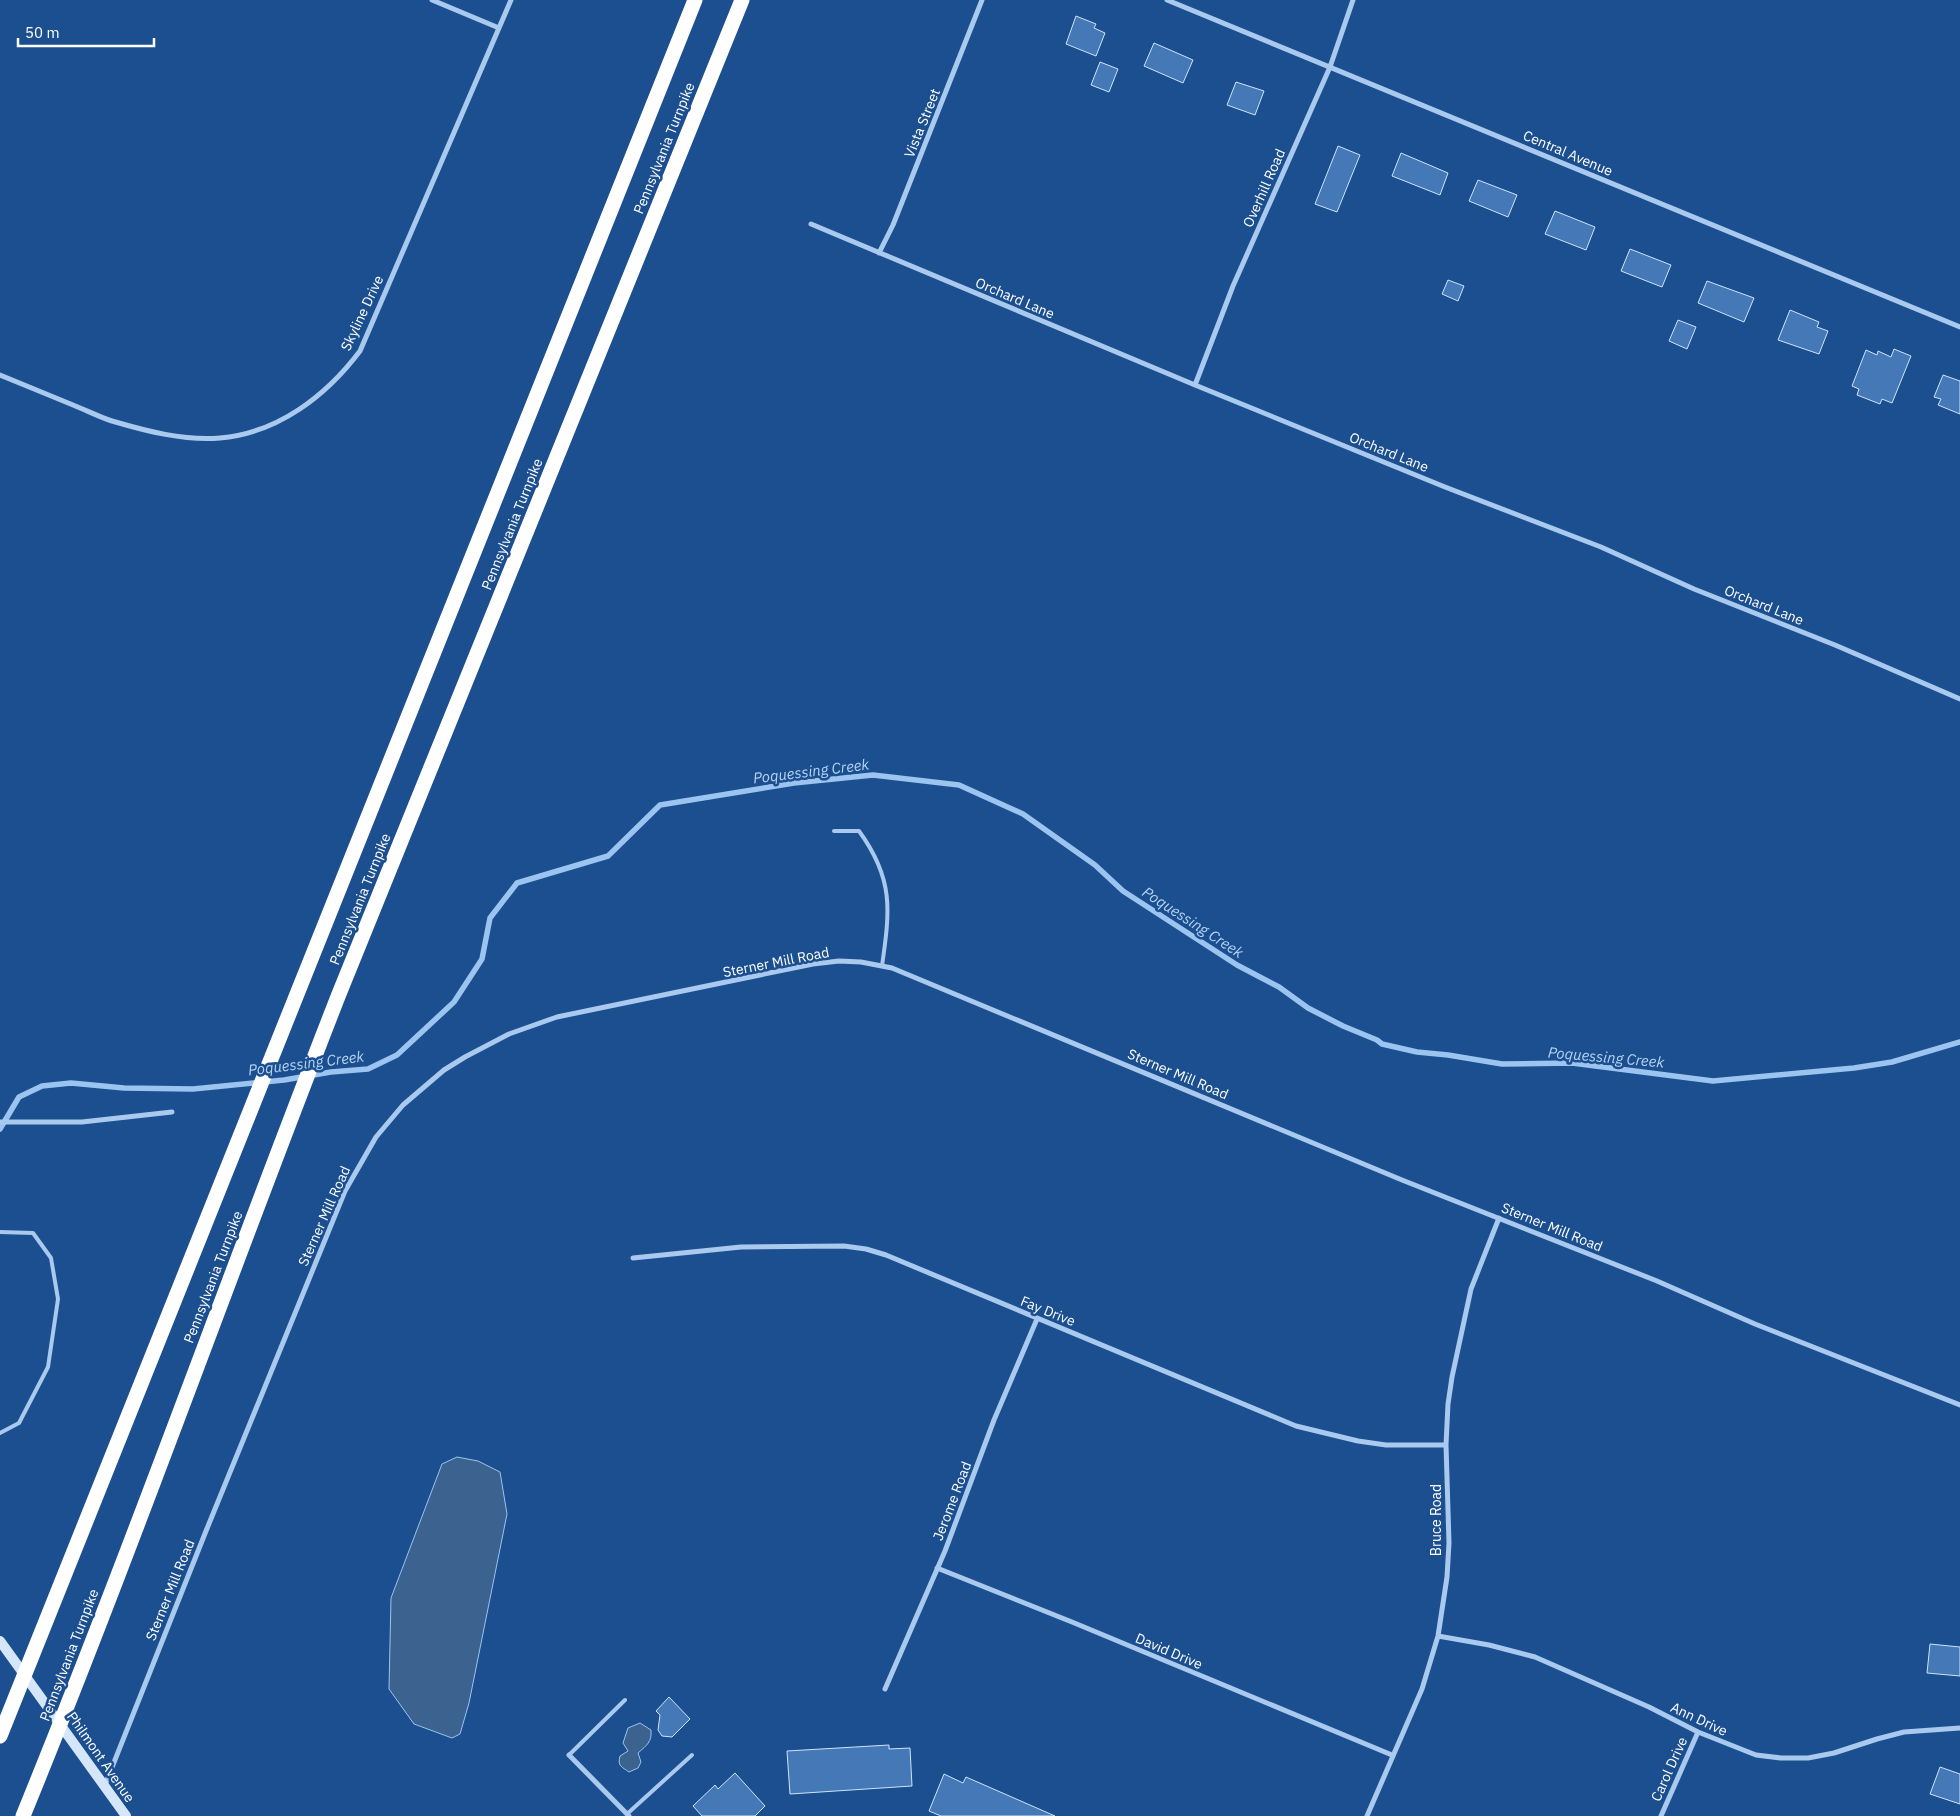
<svg xmlns="http://www.w3.org/2000/svg" width="1960" height="1816" viewBox="0 0 1960 1816" font-family="'IBM Plex Sans',sans-serif">
<style>
.water{fill:#3c6290;stroke:#9cc4f0}
.lines{fill:none;stroke-linecap:round;stroke-linejoin:round}
.stream{stroke:#9cc4f0;stroke-width:5.5}
.building{fill:#4478b7;stroke:#cfe3fa}
.service{stroke:#a9c9ee;stroke-width:4}
.minor{stroke:#a9c9ee;stroke-width:5}
.secondary{stroke:#d6e6fa;stroke-width:10}
.motorway{stroke:#fff;stroke-width:15}
.labels{text-anchor:middle;dominant-baseline:central;stroke-width:5;stroke-linejoin:round;paint-order:stroke}
.street-label{font-size:14px;fill:#fff;stroke:#1b4f8f}
.water-label{font-size:15px;font-style:italic;fill:#b5d3f5;stroke:#1b4f8f}
</style>
<rect width="100%" height="100%" fill="#1b4f8f"/>
<path class="water" d="M457,1457L478,1461L500,1472L507,1514L469,1703L460,1734L452,1738L414,1724L389,1689L391,1598L442,1464Z
M640,1723L651,1730C652,1742 647,1745 638,1753L641,1762L638,1768L629,1772C622,1767 617,1766 620,1756L628,1751L623,1743L628,1728Z"/>
<g class="lines">
<path class="stream" d="M0,1129L19,1097L42,1086L71,1083L124,1088L193,1089L284,1080L331,1072L368,1069L397,1055L454,1002L482,959L490,918L517,883L608,856L660,805L794,783L873,775L959,785L1023,814L1095,865L1123,891L1237,965L1279,987L1308,1008L1343,1026L1377,1040L1382,1044L1417,1052L1448,1055L1502,1064L1572,1063L1713,1081L1854,1068L1892,1062L1960,1042"/>
</g>
<path class="building" d="M1076,16L1096,24L1094,28L1105,33L1096,56L1066,44Z
M1154,43L1193,60L1183,83L1144,66Z
M1100,62L1118,69L1109,92L1091,85Z
M1236,82L1264,91L1255,115L1227,105Z
M1338,146L1360,155L1337,212L1315,204Z
M1401,153L1448,173L1440,195L1392,176Z
M1478,180L1517,195L1508,217L1469,201Z
M1555,211L1595,227L1586,250L1545,234Z
M1630,249L1671,265L1662,287L1621,271Z
M1448,280L1464,286L1458,301L1442,294Z
M1707,281L1754,298L1744,322L1698,303Z
M1790,310L1819,322L1817,327L1828,331L1819,354L1778,340Z
M1678,320L1696,327L1687,349L1669,341Z
M1894,349L1911,356L1892,403L1882,399L1880,404L1857,395L1859,389L1852,386L1866,350L1877,355L1878,351L1891,357Z
M1943,375L1960,381V414L1938,405L1941,399L1934,397Z
M1930,1644L1960,1647V1676L1927,1673Z
M669,1697L690,1719L672,1737L662,1736L658,1730L660,1715L656,1711Z
M889,1745V1749L910,1748L912,1786L790,1794L787,1751Z
M1940,1767L1960,1774V1804L1930,1794Z
M735,1773L765,1806L755,1816H702L693,1806L715,1785L718,1789Z
M944,1774L963,1783L966,1777L1055,1816H941L929,1811Z"/>
<g class="lines">
<path class="service" d="M834,831H859C894,879 890,910 882,966
M0,1232L33,1233L51,1258L58,1299L48,1367L19,1423L0,1433
M569,1755L625,1700
M627,1814L692,1755"/>
<path class="minor" d="M432,0L499,28
M1167,0L1960,327
M811,224L1195,385L1445,487L1601,547L1694,589L1835,645L1960,699
M879,253L893,225L982,0
M0,375C24,385 49,395 73,405C86,410 99,417 112,421C146,431 184,441 220,438C278,433 326,396 360,351L511,0
M1195,385L1233,286L1330,67L1353,0
M0,1122H82L172,1112
M633,1258L741,1247L844,1246L866,1249L886,1255L1296,1426L1358,1441L1386,1445H1446
M937,1568L1072,1622L1392,1755
M1438,1636L1489,1645L1535,1657L1649,1707L1698,1732L1756,1755L1781,1758H1808L1834,1753L1877,1739L1904,1732L1960,1728
M885,1689L945,1551L994,1420L1037,1319
M569,1755L629,1816
M105,1785L206,1531L345,1191L376,1137L403,1105L444,1070L465,1057L509,1034L557,1017L813,964L839,961L861,962L892,968L1402,1180L1657,1281L1755,1324L1960,1405
M1367,1816L1422,1689L1438,1636L1447,1577L1449,1543L1446,1445L1448,1404L1452,1377L1471,1289L1499,1218
M1661,1816L1698,1732"/>
<path class="secondary" d="M0,1641L126,1816"/>
<path class="motorway" d="M0,1736L695,0
M23,1816C134,1544 232,1267 339,994L742,0"/>
</g>
<g class="labels">
<g class="street-label">
<text transform="translate(922 123) rotate(-68)">Vista Street</text>
<text transform="translate(664 148) rotate(-68)">Pennsylvania Turnpike</text>
<text transform="translate(1568 153) rotate(23)">Central Avenue</text>
<text transform="translate(1264 188) rotate(-66)">Overhill Road</text>
<text transform="translate(1015 298) rotate(23)">Orchard Lane</text>
<text transform="translate(362 313) rotate(-65)">Skyline Drive</text>
<text transform="translate(1389 452) rotate(22)">Orchard Lane</text>
<text transform="translate(512 524) rotate(-68)">Pennsylvania Turnpike</text>
<text transform="translate(1764 605) rotate(22)">Orchard Lane</text>
<text transform="translate(360 899) rotate(-68)">Pennsylvania Turnpike</text>
<text transform="translate(776 962) rotate(-11)">Sterner Mill Road</text>
<text transform="translate(1178 1074) rotate(23)">Sterner Mill Road</text>
<text transform="translate(324 1216) rotate(-66)">Sterner Mill Road</text>
<text transform="translate(1552 1227) rotate(22)">Sterner Mill Road</text>
<text transform="translate(213 1277) rotate(-69)">Pennsylvania Turnpike</text>
<text transform="translate(1048 1311) rotate(22)">Fay Drive</text>
<text transform="translate(952 1501) rotate(-69)">Jerome Road</text>
<text transform="translate(1436 1520) rotate(-90)">Bruce Road</text>
<text transform="translate(170 1590) rotate(-68)">Sterner Mill Road</text>
<text transform="translate(1169 1651) rotate(23)">David Drive</text>
<text transform="translate(69 1655) rotate(-69)">Pennsylvania Turnpike</text>
<text transform="translate(1699 1719) rotate(25)">Ann Drive</text>
<text transform="translate(101 1757) rotate(55)">Philmont Avenue</text>
<text transform="translate(1669 1769) rotate(-66)">Carol Drive</text>
</g>
<g class="water-label">
<text transform="translate(811 771) rotate(-7)">Poquessing Creek</text>
<text transform="translate(1193 922) rotate(33)">Poquessing Creek</text>
<text transform="translate(1606 1057) rotate(5)">Poquessing Creek</text>
<text transform="translate(306 1063) rotate(-7)">Poquessing Creek</text>
</g>
</g>
<path d="M18 38v8h136v-8" fill="none" stroke="#ffffff" stroke-width="2.5"/>
<text x="25" y="38" font-size="15" fill="#ffffff" stroke="#1b4f8f" stroke-width="4" paint-order="stroke">50 m</text>
</svg>
